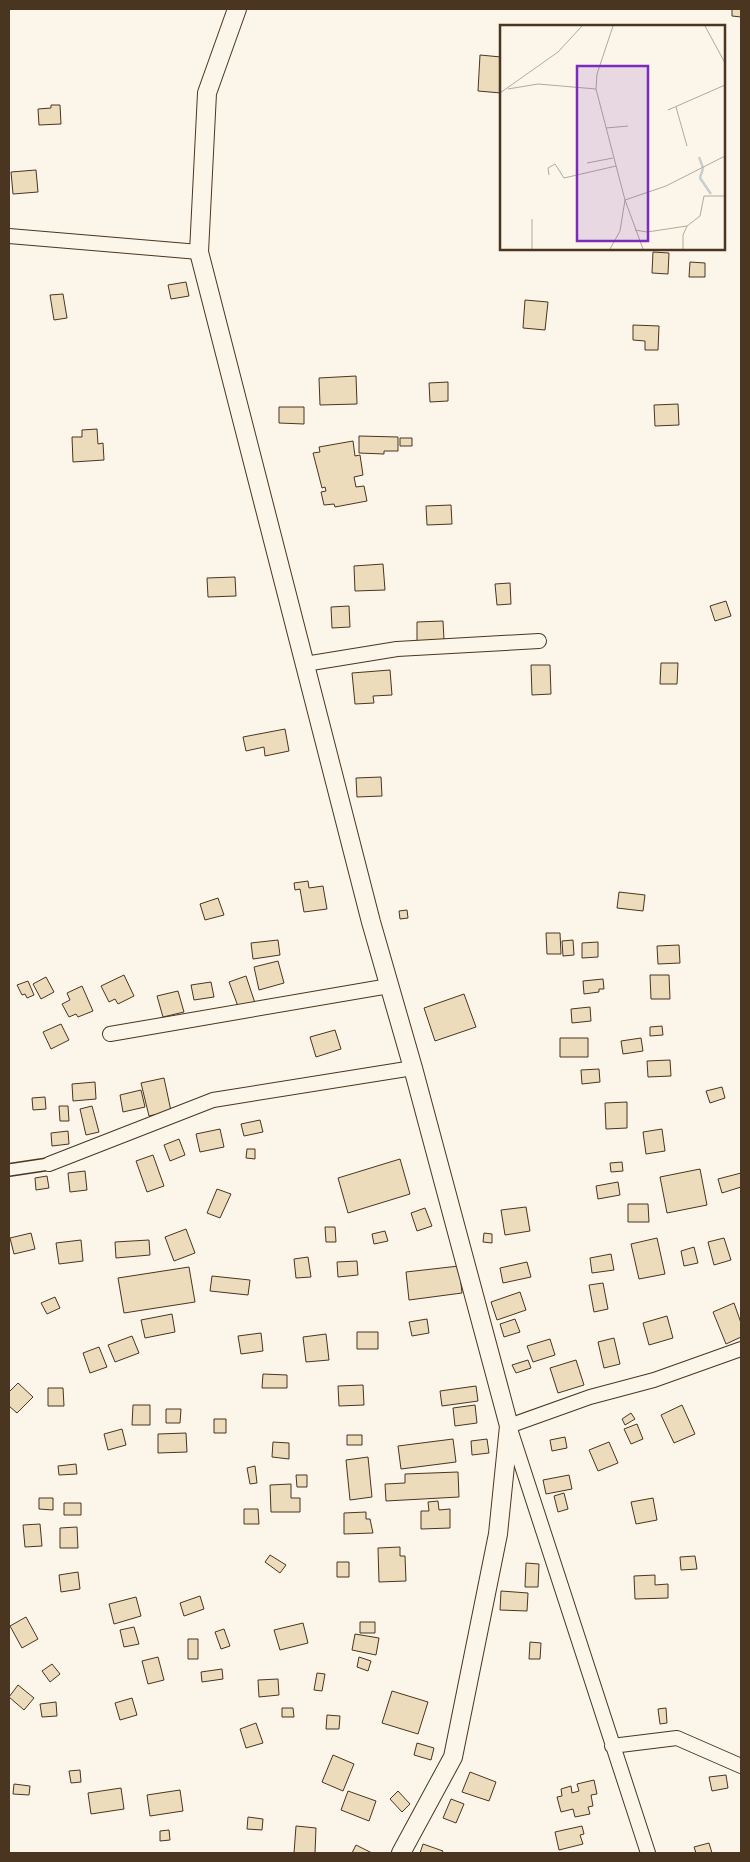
<svg xmlns="http://www.w3.org/2000/svg" width="750" height="1862" viewBox="0 0 750 1862" font-family="Montserrat,sans-serif">
<style>
.building{fill:#ecdcbc;stroke:#4a3520}
.lines{fill:none;stroke-linecap:round;stroke-linejoin:round}
.pedestrian-casing{stroke:#4a3520;stroke-width:14}
.minor-casing{stroke:#4a3520;stroke-width:16}
.tertiary-casing{stroke:#4a3520;stroke-width:20}
.pedestrian{stroke:#fbf6e9;stroke-width:11}
.minor{stroke:#fbf6e9;stroke-width:14}
.tertiary{stroke:#fbf6e9;stroke-width:18}
.inset-river{fill:none;stroke:#c9cecd;stroke-width:2.5}
.inset-road{fill:none;stroke:#b4a999;stroke-width:1}
.view{fill:#7b2cbf;fill-opacity:0.15;stroke:#7b2cbf;stroke-width:2.5}
.inset-edge{fill:none;stroke:#4a3520;stroke-width:2.5}
</style>
<rect width="100%" height="100%" fill="#fbf6e9"/>
<path class="building" d="M732,9H741V17L732,16Z
M480,55L501,57V93L478,91Z
M51,105H60L61,124L39,125L38,109L51,108Z
M36,170L38,192L13,194L11,172Z
M653,252L669,253L668,274L652,273Z
M690,262L705,263V277H689Z
M186,282L189,296L171,299L168,285Z
M63,294L67,318L54,320L50,295Z
M525,300L548,302L545,330L523,328Z
M633,325L659,326L658,350H645V341L633,340Z
M356,376L357,404L320,405L319,378Z
M448,382V401L430,402L429,383Z
M678,404L679,425L655,426L654,405Z
M279,407H304V424L279,423Z
M97,429L98,444L103,443L104,460L73,462L72,437H82V430Z
M359,436L398,437V451H384V454L359,453Z
M400,438H412V446H400Z
M353,441L355,456L360,455L363,475L354,477L356,487L364,486L367,501L335,507L334,504L324,505L321,492L326,491L325,487L322,488L313,453L320,452L319,447Z
M451,505L452,524L427,525L426,506Z
M383,564L385,590L355,591L354,566Z
M235,577L236,596L208,597L207,578Z
M510,583L511,604L497,605L495,584Z
M726,601L731,616L715,621L710,606Z
M349,606L350,627L332,628L331,607Z
M443,621L444,640L417,642V622Z
M661,663H678L677,684H660Z
M531,665H550L551,694L532,695Z
M390,670L392,695L373,696L374,703L355,704L352,673Z
M285,729L289,751L265,756L264,747L246,751L243,737Z
M381,777L382,796L357,797L356,778Z
M308,881L309,888L323,886L327,909L304,912L300,889L295,890L294,883Z
M619,892L645,895L643,911L617,908Z
M218,898L224,915L205,920L200,904Z
M407,910L408,918L400,919L399,911Z
M546,933H560L561,954H547Z
M278,940L280,955L253,959L251,943Z
M573,940L574,955L563,956L562,941Z
M598,942V957L582,958V943Z
M679,945L680,963L658,964L657,946Z
M278,961L284,983L259,990L254,967Z
M124,975L134,996L118,1004L115,999L109,1002L101,986Z
M650,975H669L670,999H651Z
M246,976L255,1003L239,1009L229,982Z
M46,977L54,992L41,999L33,984Z
M603,979L604,989H599V992L584,994L583,981Z
M28,981L34,995L27,998L25,994L22,995L17,985Z
M211,982L214,997L194,1000L191,985Z
M82,986L93,1011L78,1017L76,1014L69,1017L62,1004L70,1000L67,993Z
M178,991L184,1012L163,1017L157,996Z
M464,994L476,1027L435,1041L424,1008Z
M590,1007L591,1021L572,1023L571,1009Z
M61,1024L69,1040L51,1049L43,1032Z
M662,1026L663,1035L650,1036V1027Z
M335,1030L341,1049L316,1057L310,1037Z
M560,1038H588V1057H560Z
M641,1038L643,1051L623,1054L621,1041Z
M670,1060L671,1076L648,1077L647,1061Z
M599,1069L600,1082L582,1084L581,1070Z
M164,1078L171,1111L149,1116L141,1083Z
M95,1082L96,1099L73,1101L72,1084Z
M722,1087L725,1098L710,1103L706,1091Z
M141,1090L145,1107L123,1112L120,1095Z
M45,1097L46,1109L33,1110L32,1098Z
M627,1102V1128L606,1129L605,1103Z
M59,1106H68L69,1121H60Z
M92,1106L99,1132L86,1135L80,1109Z
M260,1120L263,1132L244,1136L241,1124Z
M220,1129L224,1147L200,1152L196,1134Z
M662,1129L665,1151L646,1154L643,1132Z
M68,1131L69,1144L52,1146L51,1133Z
M179,1139L185,1155L170,1161L164,1145Z
M247,1149H255V1159L246,1158Z
M153,1155L164,1186L147,1192L136,1161Z
M400,1159L410,1194L348,1213L338,1178Z
M622,1162L623,1171L611,1172L610,1163Z
M700,1169L707,1205L667,1213L660,1177Z
M85,1171L87,1190L70,1192L68,1173Z
M741,1173V1187L722,1193L718,1179Z
M47,1176L49,1188L36,1190L35,1178Z
M618,1182L620,1195L598,1199L596,1186Z
M217,1189L231,1194L220,1218L207,1213Z
M628,1204H648L649,1222H628Z
M526,1207L530,1231L505,1235L501,1210Z
M425,1208L432,1226L417,1231L411,1213Z
M325,1227H335L336,1242H326Z
M186,1229L195,1253L174,1261L165,1237Z
M385,1231L388,1241L374,1244L372,1234Z
M31,1233L35,1249L14,1254L10,1238Z
M484,1233L492,1234V1243L483,1242Z
M657,1238L665,1274L639,1279L631,1244Z
M724,1238L731,1260L714,1265L708,1242Z
M81,1240L83,1261L59,1264L56,1243Z
M149,1240L150,1255L116,1258L115,1242Z
M694,1247L698,1263L684,1266L681,1251Z
M611,1254L614,1270L592,1273L590,1258Z
M308,1257L311,1277L296,1278L294,1259Z
M357,1261L358,1275L338,1277L337,1262Z
M527,1262L531,1277L503,1283L500,1268Z
M459,1266L462,1293L409,1300L406,1272Z
M189,1267L195,1302L124,1313L118,1278Z
M212,1276L250,1280L248,1295L210,1291Z
M603,1283L608,1309L594,1312L589,1285Z
M520,1292L526,1310L497,1320L491,1302Z
M55,1297L60,1308L47,1314L41,1303Z
M734,1303L741,1323V1337L726,1344L713,1312Z
M172,1314L175,1332L145,1338L141,1320Z
M667,1316L673,1338L649,1345L643,1323Z
M427,1319L429,1333L412,1336L409,1322Z
M515,1319L520,1332L504,1337L500,1324Z
M357,1332H378V1349H357Z
M261,1333L263,1351L241,1354L238,1336Z
M326,1334L329,1360L306,1362L303,1337Z
M132,1336L139,1353L115,1362L108,1345Z
M614,1338L620,1364L604,1368L598,1342Z
M550,1339L555,1355L533,1362L527,1346Z
M99,1347L107,1367L90,1373L83,1353Z
M528,1360L531,1368L516,1373L512,1365Z
M576,1360L584,1385L558,1393L550,1368Z
M263,1374L287,1375V1388H262Z
M18,1383L33,1397L17,1413L9,1406V1392Z
M363,1385L364,1405L339,1406L338,1386Z
M476,1386L478,1401L442,1406L440,1391Z
M48,1388H63L64,1406H48Z
M133,1405H150V1425H132Z
M475,1405L477,1423L455,1426L453,1408Z
M682,1405L695,1434L674,1443L661,1415Z
M166,1409H181L180,1423H166Z
M631,1413L635,1419L625,1425L622,1419Z
M214,1419H226V1433H214Z
M637,1424L643,1439L631,1444L624,1429Z
M122,1429L126,1445L108,1450L104,1434Z
M186,1433L187,1452L158,1453V1434Z
M347,1435H362V1445H347Z
M565,1437L567,1448L552,1451L550,1440Z
M453,1439L456,1462L401,1469L398,1446Z
M487,1439L489,1453L472,1455L471,1441Z
M273,1442L289,1443V1459L272,1457Z
M609,1442L618,1463L598,1471L589,1450Z
M368,1457L372,1497L350,1500L346,1460Z
M76,1464L77,1474L59,1475L58,1466Z
M255,1466L257,1483L250,1484L247,1468Z
M458,1472L459,1497L386,1501L385,1484L405,1483V1474Z
M296,1475H307V1487H297Z
M569,1475L572,1489L546,1494L543,1480Z
M291,1484V1498H300V1512H271L270,1485Z
M564,1493L568,1509L558,1512L554,1496Z
M39,1498H53V1510L39,1509Z
M653,1498L657,1520L636,1524L631,1502Z
M438,1501L439,1510L450,1509V1528L421,1529V1511H429L428,1502Z
M64,1503H81V1515H64Z
M244,1509H258L259,1524H244Z
M366,1512V1519H370L373,1533L344,1534V1513Z
M40,1524L42,1546L25,1547L23,1525Z
M77,1527L78,1548H60V1528Z
M400,1547V1556H405L406,1581L379,1582L378,1548Z
M270,1555L286,1565L280,1573L265,1562Z
M695,1556L697,1569L681,1570L680,1557Z
M337,1562H349V1577H337Z
M526,1563L539,1564L538,1587H525Z
M78,1572L80,1589L61,1592L59,1575Z
M655,1575V1585L668,1584V1598L635,1599L634,1576Z
M501,1591L528,1593L527,1611L500,1610Z
M200,1596L204,1609L184,1616L180,1603Z
M136,1597L141,1616L114,1624L109,1604Z
M26,1617L38,1639L22,1648L10,1626Z
M360,1622H375V1633H360Z
M303,1623L308,1643L280,1650L274,1630Z
M134,1627L139,1644L124,1647L120,1630Z
M224,1629L230,1646L221,1649L215,1632Z
M355,1634L379,1638L376,1655L352,1650Z
M188,1639H198V1659H188Z
M530,1642L541,1643L540,1659H529Z
M158,1657L164,1680L148,1684L142,1661Z
M359,1657L371,1661L368,1671L357,1667Z
M52,1664L60,1674L50,1682L42,1671Z
M222,1669L223,1679L202,1682L201,1672Z
M317,1673L325,1674L322,1691L314,1690Z
M278,1679L279,1695L259,1697L258,1680Z
M18,1685L34,1698L24,1710L9,1697Z
M392,1691L428,1702L418,1734L382,1723Z
M132,1698L137,1715L120,1720L115,1703Z
M56,1702L57,1716L42,1717L40,1704Z
M282,1708H293L294,1717H282Z
M666,1708L667,1723L660,1724L658,1709Z
M327,1715L340,1716L339,1729H326Z
M256,1723L263,1743L246,1748L240,1729Z
M417,1743L434,1748L431,1760L414,1755Z
M333,1755L354,1764L343,1791L322,1782Z
M80,1770L81,1782L71,1783L69,1771Z
M470,1772L496,1782L489,1801L462,1792Z
M726,1775L728,1788L712,1791L709,1777Z
M594,1780L597,1794L591,1795L593,1806L588,1807L590,1814L575,1817L573,1809L561,1812L557,1797L562,1796L561,1789L571,1786L572,1793L579,1791L577,1784Z
M14,1784L30,1786L29,1795L13,1794Z
M121,1788L124,1809L91,1814L88,1793Z
M180,1790L183,1811L150,1816L147,1795Z
M348,1791L376,1801L369,1821L341,1810Z
M398,1791L410,1804L402,1812L390,1799Z
M451,1799L464,1804L456,1823L443,1818Z
M248,1817L263,1819L262,1830L247,1829Z
M296,1826L316,1828L315,1853H294Z
M582,1826L584,1834L580,1835L583,1844L559,1850L555,1832Z
M169,1830L170,1840L160,1841V1831Z
M709,1843L712,1853H696L694,1847Z
M423,1844L443,1851L442,1853H420Z
M356,1845L372,1853H352Z"/>
<g class="lines">
<g class="pedestrian-casing">
<path id="pedestrian" d="M9,1170L49,1164"/>
</g>
<g class="minor-casing">
<path id="minor" d="M9,236L199,252
M305,664L397,649L539,641
M110,1034L389,986
M49,1164L213,1100L413,1068
M612,1746L677,1738L741,1766
M648,1853L509,1426L590,1397L654,1380L741,1349"/>
</g>
<g class="tertiary-casing">
<path id="tertiary" d="M237,9L207,93L199,252L371,922L413,1068L509,1426L498,1534L453,1757L401,1853"/>
</g>
<use href="#pedestrian" class="pedestrian"/>
<use href="#minor" class="minor"/>
<use href="#tertiary" class="tertiary"/>
</g>
<g transform="translate(500 25)">
<rect width="225" height="225" fill="#fbf6e9"/>
<path class="inset-river" d="M199,132L203,143L200,153L211,169"/>
<path class="inset-road" d="M205,1L225,38M8,64L38,59L96,64M0,68L58,27L82,1M176,82L187,121M168,85L225,60M106,103L128,101M87,138L113,133M49,150L48,143L55,139L64,153L116,141M135,205L147,207L187,201L200,191L204,171H225M32,224V194M110,224L120,206L125,175L96,64L97,49L113,1M143,224L125,175L166,161L225,131M183,224V210L187,201"/>
<path class="view" d="M77,41H148V216H77Z"/>
<rect width="225" height="225" class="inset-edge"/>
</g>
<rect width="750" height="1862" fill="none" stroke="#4a3520" stroke-width="20"/>
</svg>
